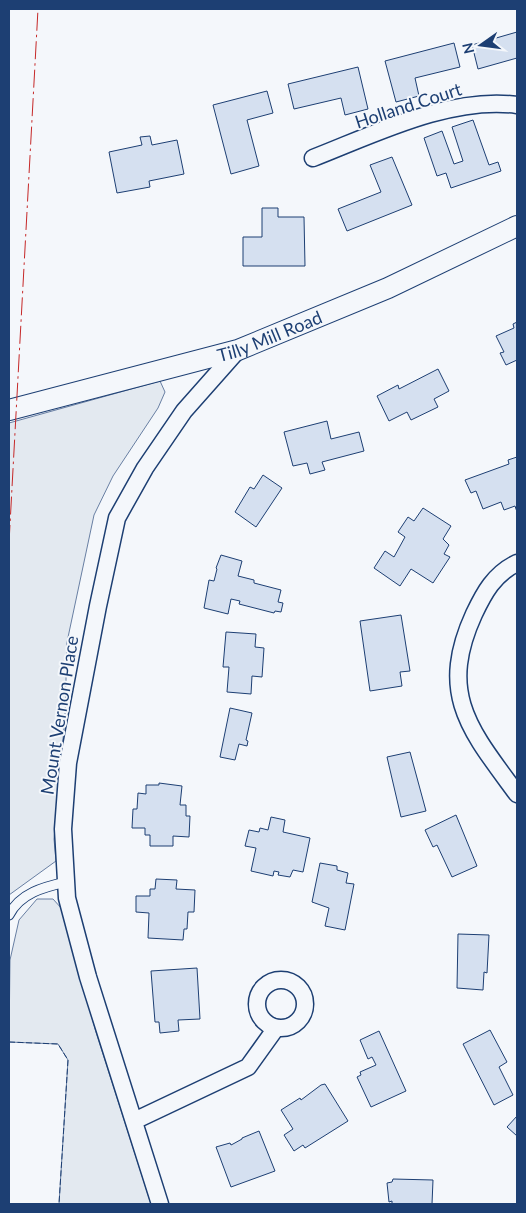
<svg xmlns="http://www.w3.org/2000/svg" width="526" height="1213" viewBox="0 0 526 1213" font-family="Lato,sans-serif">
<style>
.green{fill:#e3e9f0;stroke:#687fa3}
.building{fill:#d5e0f0;stroke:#1d3f73}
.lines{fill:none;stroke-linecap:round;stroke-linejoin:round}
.service-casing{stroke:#1d3f73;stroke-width:11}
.minor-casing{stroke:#1d3f73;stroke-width:19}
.tertiary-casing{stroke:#1d3f73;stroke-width:22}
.service{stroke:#f4f7fb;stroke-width:9}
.minor{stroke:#f4f7fb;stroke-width:16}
.tertiary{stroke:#f4f7fb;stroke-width:20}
.fence{stroke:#1d3f73;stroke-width:1;stroke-dasharray:6 2.5;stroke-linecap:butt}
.power{stroke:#c62828;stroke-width:1;stroke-dasharray:18 4 2.5 4;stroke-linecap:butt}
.labels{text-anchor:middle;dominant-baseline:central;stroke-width:4;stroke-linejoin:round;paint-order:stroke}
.street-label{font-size:18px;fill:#1d3f73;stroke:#f4f7fb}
</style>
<rect width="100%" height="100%" fill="#f4f7fb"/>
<path class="green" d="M160,381L165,392L158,408L113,476L94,515L67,642L65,717L54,839L56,861L9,895V423Z
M37,899H53L62,909L96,1032L151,1204H59L68,1060L58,1044L9,1042L10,960L19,920Z"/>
<path class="building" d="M517,32V58L478,69L472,45Z
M454,43L460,67L415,78L419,96L396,102L385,61Z
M358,67L368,109L345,115L341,98L294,109L288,84Z
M267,91L273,113L247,120L259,166L231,174L213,105Z
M473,120L489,165L498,162L501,171L451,188L446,173L437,176L424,138L442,131L454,164L463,161L452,127Z
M150,136L152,145L177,140L184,174L149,181L150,187L117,193L109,152L142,145L140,137Z
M392,157L412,205L347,231L338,209L381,192L370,165Z
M262,208H278V217H304L305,266H243V237H262Z
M517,322V360L506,365L500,353L504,352L496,336L514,328L513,324Z
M438,369L449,391L434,399L438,407L411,420L407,412L389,421L377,396L398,385L399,389Z
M327,421L331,439L359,432L364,451L322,462L325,470L310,474L307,463L293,466L284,432Z
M517,457V512L515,506L504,510L501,502L483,509L476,491L471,493L465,480L509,464L508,460Z
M263,475L282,488L256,527L235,512L250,487L254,489Z
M423,508L451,526L443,539L449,545L444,554L450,557L433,583L411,569L400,586L374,568L385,551L394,557L405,537L398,532L408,517L414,521Z
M221,555L242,561L238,576L254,580V583L281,590L278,602L283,603L281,612L275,611L274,613L239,604L240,601L231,599L228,614L204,608L209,580L214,581L217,569L216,568Z
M401,615L410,671L400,672L402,686L370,691L360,621Z
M226,632L256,634L255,647L264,648L262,677L252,676L251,694L227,692L229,667H223Z
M230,708L252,713L246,740L248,741L247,746L239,744L235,760L220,757Z
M410,752L426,811L401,817L387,757Z
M159,783L182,786L180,805H186V816H190L189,837L173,836V846H150V835H145V828H132L133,809H137L138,793L146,794V785H159Z
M456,815L477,866L452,877L437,845L433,847L425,830Z
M271,817L285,820L283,832L310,838L303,872L293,870L290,877L278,875L279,872L274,871L273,876L251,871L256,848L245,846L249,830L259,832L260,828L268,830Z
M320,863L337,866V870L348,873L346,883L354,884L345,930L325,926L329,908L312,902Z
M156,879L177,880L176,889L195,890L194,912H188L187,929H184L183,940L148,938L149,913L136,912V896H150V889H155Z
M458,934L489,935L487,973L484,972L483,990L457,988Z
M197,968L200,1019L178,1020L179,1031L160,1033L159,1022H155L151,971Z
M490,1030L507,1062L499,1067L513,1095L494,1105L463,1044Z
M379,1031L406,1091L371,1107L357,1077L361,1075L360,1072L376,1065L372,1057L368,1059L360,1040Z
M325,1084L348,1121L305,1148L303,1145L294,1151L284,1135L293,1129L281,1110L300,1098L301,1100L321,1085Z
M517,1116V1136L507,1127Z
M259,1131L275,1171L231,1187L216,1147L230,1143L231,1145L233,1144L242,1139V1138Z
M393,1179L433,1180L432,1204H392V1201L389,1202L387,1183L392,1182Z"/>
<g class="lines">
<g class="service-casing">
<path id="service" d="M9,915C20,893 44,887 66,882"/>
</g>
<g class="minor-casing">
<path id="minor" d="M313,158C375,134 450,96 517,105
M517,563C494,574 484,593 474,614C437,695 471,731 517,794
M257 1004a24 24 0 1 1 48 0a24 24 0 1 1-48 0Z
M134,1121L248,1067L276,1028
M160,1204L88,977L67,898L63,829L68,763L98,606L117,518L145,468L184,411L238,350"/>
</g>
<g class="tertiary-casing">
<g id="tertiary">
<path id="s1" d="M9,410L238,350L388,288L517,226"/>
</g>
</g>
<use href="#service" class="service"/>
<use href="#minor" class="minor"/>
<use href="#tertiary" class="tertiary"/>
<path class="fence" d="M9,1042L58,1044L68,1060L59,1204"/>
<path class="power" d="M9,543L38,9"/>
</g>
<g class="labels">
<g class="street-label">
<text transform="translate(408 105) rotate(-18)">Holland Court</text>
<text stroke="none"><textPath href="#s1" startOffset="271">Tilly Mill Road</textPath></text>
<text transform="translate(59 715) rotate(-81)">Mount Vernon Place</text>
</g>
</g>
<rect width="526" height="1213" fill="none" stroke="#1d3f73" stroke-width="20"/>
<g transform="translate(481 45) rotate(256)" stroke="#f4f7fb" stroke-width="4" paint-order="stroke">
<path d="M0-4L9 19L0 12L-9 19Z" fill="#1d3f73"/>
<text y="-8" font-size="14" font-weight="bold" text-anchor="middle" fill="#1d3f73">N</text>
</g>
</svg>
